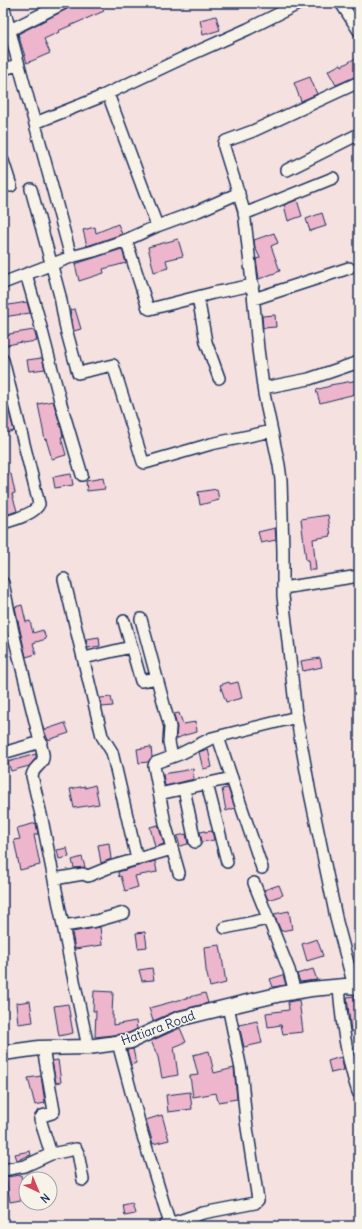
<svg xmlns="http://www.w3.org/2000/svg" width="362" height="1229" viewBox="0 0 362 1229" font-family="Delius,sans-serif">
<style>
.building{fill:#eeb6cd;stroke:#1b2f5e}
.lines{fill:none;stroke-linecap:round;stroke-linejoin:round}
.minor-casing{stroke:#1b2f5e;stroke-width:14}
.tertiary-casing{stroke:#1b2f5e;stroke-width:17}
.minor{stroke:#f7f3e8;stroke-width:11}
.tertiary{stroke:#f7f3e8;stroke-width:14}
.labels{text-anchor:middle;dominant-baseline:central;stroke-width:3;stroke-linejoin:round;paint-order:stroke}
.street-label{font-size:13px;fill:#1b2f5e;stroke:#f7f3e8}
</style>
<rect width="100%" height="100%" fill="#f4e1e0"/>
<filter id="ink" filterUnits="userSpaceOnUse"><feTurbulence type="fractalNoise" baseFrequency=".025" numOctaves="2"/><feDisplacementMap in="SourceGraphic" scale="8" xChannelSelector="R" yChannelSelector="G"/><feConvolveMatrix kernelMatrix="1 2 1 2 8 2 1 2 1" color-interpolation-filters="sRGB"/></filter>
<g filter="url(#ink)">
<path class="building" d="M71,3H100L104,11L58,31L59,32L44,39L50,53L27,63L18,34L67,9L70,6Z
M216,16L220,30L203,35L200,20Z
M359,56V75L336,85L328,71L341,64L342,66Z
M310,77L317,94L301,101L294,83Z
M297,200L302,216L288,221L284,205Z
M322,213L326,226L310,231L306,219Z
M118,224L122,234L87,246L83,230L95,227L96,233Z
M274,233L278,243L271,246L280,271L259,279L256,259L260,258L255,247L254,240Z
M178,239L183,256L166,260L168,268L154,272L148,247Z
M122,249L126,263L103,269L104,273L79,281L75,264Z
M27,302L30,313L3,317V306Z
M75,309L81,329L74,331L70,310Z
M275,315L276,327L263,328L262,316Z
M34,330L37,341L22,343V342L3,346V336L10,335L9,334Z
M42,358L45,369L29,371L27,360Z
M359,380V393L320,403L316,390L330,386V385Z
M3,389L14,431L5,433L3,424Z
M53,401L62,431L63,437H61L66,455L52,459L46,439L45,440L38,404Z
M3,470H6L7,475L11,474L15,493L12,494L17,511L3,516Z
M71,474L73,485L55,488L53,477Z
M103,478L105,489L87,491L86,481Z
M217,489L219,500L200,505L198,492Z
M328,515L331,536L313,539L316,570H309L308,560H306L301,519Z
M275,528L276,540L261,543L258,532Z
M22,605L26,622L30,621L33,633L43,630L46,639L33,643L36,654L26,657L15,607Z
M99,637L100,646L88,648L86,639Z
M320,658L322,667L303,671L301,661Z
M229,682L230,684L238,682L242,698L226,702L220,685Z
M111,697L113,706L102,707L100,698Z
M179,713L183,724L196,722L197,732L185,735L176,739L177,727L174,714Z
M65,723L69,733L48,740L44,730Z
M151,747L152,757L148,762L139,763L137,749Z
M208,749L212,767L203,769L199,752Z
M36,754V758L29,766L11,771L8,762Z
M193,769L194,779L165,786L163,774Z
M95,785L99,804L74,808L70,789L85,786V788Z
M228,788L235,808L226,811L222,789Z
M36,823L38,834L34,835L40,865L20,870L14,840L20,839L17,828Z
M158,825L164,844L155,847L150,827Z
M205,831V832L212,831L214,840L202,842L200,832Z
M186,834L188,844L180,846L177,836Z
M109,843L111,859L101,863L98,845Z
M67,848L69,857L59,859L57,850Z
M82,857L85,867L74,868L72,860Z
M155,861L157,872L135,876L138,887L125,891L121,876L119,877L118,872Z
M279,885L283,895L268,900L264,890Z
M289,911L292,929L281,931L274,914Z
M100,927L102,945L75,949L72,932Z
M145,932L147,947L138,948L136,933Z
M317,939L323,956L307,961L302,944Z
M220,945L226,983L210,987L206,970L204,947Z
M152,968L154,980L142,981L139,970Z
M313,969L317,980L300,982L297,974Z
M283,975L286,985L273,987L270,979Z
M94,991L113,992L112,1015H113V1025L136,1021L137,1029L129,1033L95,1037L96,1011H93Z
M205,993L208,1003L176,1011L153,1021L149,1008Z
M354,996L356,1018L359,1017V1030L351,1032L347,997Z
M299,1000L303,1032L283,1034L281,1025L268,1027L266,1013L289,1010L288,1002Z
M30,1001L33,1022L18,1024L16,1003Z
M68,1004L73,1033L59,1036L54,1006Z
M257,1021L262,1043L244,1047L239,1025Z
M180,1028L186,1042L174,1047L178,1075L162,1078L158,1057L151,1041Z
M133,1049L136,1063L131,1065L127,1050Z
M209,1051L214,1073L234,1068L237,1099L218,1102L216,1093L193,1097L190,1076L198,1075L193,1055Z
M341,1057L344,1070L331,1073L328,1061Z
M58,1060L61,1082L56,1083L52,1061Z
M41,1076L45,1103L35,1105L28,1078Z
M190,1092L192,1109L168,1112L166,1095Z
M162,1115L169,1140L153,1144L146,1120Z
M30,1151L31,1155L17,1160L15,1154Z
M21,1175L23,1187H19L21,1200L10,1202L6,1177Z
M132,1203L135,1214L125,1216L123,1205Z"/>
<g class="lines">
<g class="minor-casing">
<path id="minor" d="M341,3L359,31
M3,5C9,25 13,45 19,65L71,257
M10,30L64,3
M3,69L19,65
M108,94L157,226
M35,123L98,98L183,58L248,29L300,3
M3,161L11,186
M287,170L359,134
M31,189L60,296L66,329L78,373L113,365L143,462L145,463L211,444L272,431
M244,214L333,178
M126,240L148,308L150,309L213,293L253,285
M26,274L37,312L61,404L82,475
M3,283L71,257L94,251L126,240L157,226L198,211L239,193
M198,297L206,342L219,378
M254,299L349,268
M3,360L39,504C35,514 13,520 3,523
M263,388L309,379L359,362
M64,579L102,736L112,752L137,859
M3,583L13,632L43,754C45,765 33,766 32,776L42,819L72,971L88,1047
M283,588L359,576
M141,619L170,727L169,742L172,757
M124,621L141,681L157,678
M84,658L131,647
M218,737L262,868
M3,753L41,742
M207,784L227,862
M184,789L195,842
M159,794L232,778
M179,873L165,823L154,766L155,763L180,754L212,738L297,717
M54,879L83,874L88,876L110,867L172,849
M254,883L289,970L295,992
M63,926L96,921L124,913
M225,928L268,919
M354,986L337,922L310,793L296,714L283,596V551L281,480L279,465L264,394L258,349L252,282L244,211L224,147V143L226,141L253,131L359,82
M339,987C342,1024 346,1056 358,1092
M118,1043L142,1133L170,1224
M51,1154L76,1149L78,1153L83,1180
M3,1170L25,1166L51,1154L40,1119L42,1116L52,1113L54,1111L43,1048
M164,1226L203,1213L255,1203L258,1200L246,1121L241,1069L228,1006"/>
</g>
<g class="tertiary-casing">
<path id="tertiary" d="M3,1053L39,1048L88,1047L131,1041L178,1019L239,1004L281,994L311,989L345,986L359,987"/>
</g>
<use href="#minor" class="minor"/>
<use href="#tertiary" class="tertiary"/>
</g>
</g>
<g class="labels">
<g class="street-label">
<text transform="translate(158 1028) rotate(-20)">Hatiara Road</text>
</g>
</g>
<rect width="362" height="1229" fill="none" stroke="#f7f3e8" stroke-width="16"/>
<rect x="8" y="8" width="346" height="1213" fill="none" stroke="#1b2f5e" stroke-width="1.5" filter="url(#ink)"/>
<g transform="translate(38 1191) rotate(136)"><circle r="19" fill="#f7f3e8" stroke="#9fa5b1"/>
<path d="M0-3L7 15L0 10L-7 15Z" fill="#d1495b"/>
<text y="-6" font-size="11" font-weight="bold" text-anchor="middle" fill="#1b2f5e">N</text>
</g>
</svg>
